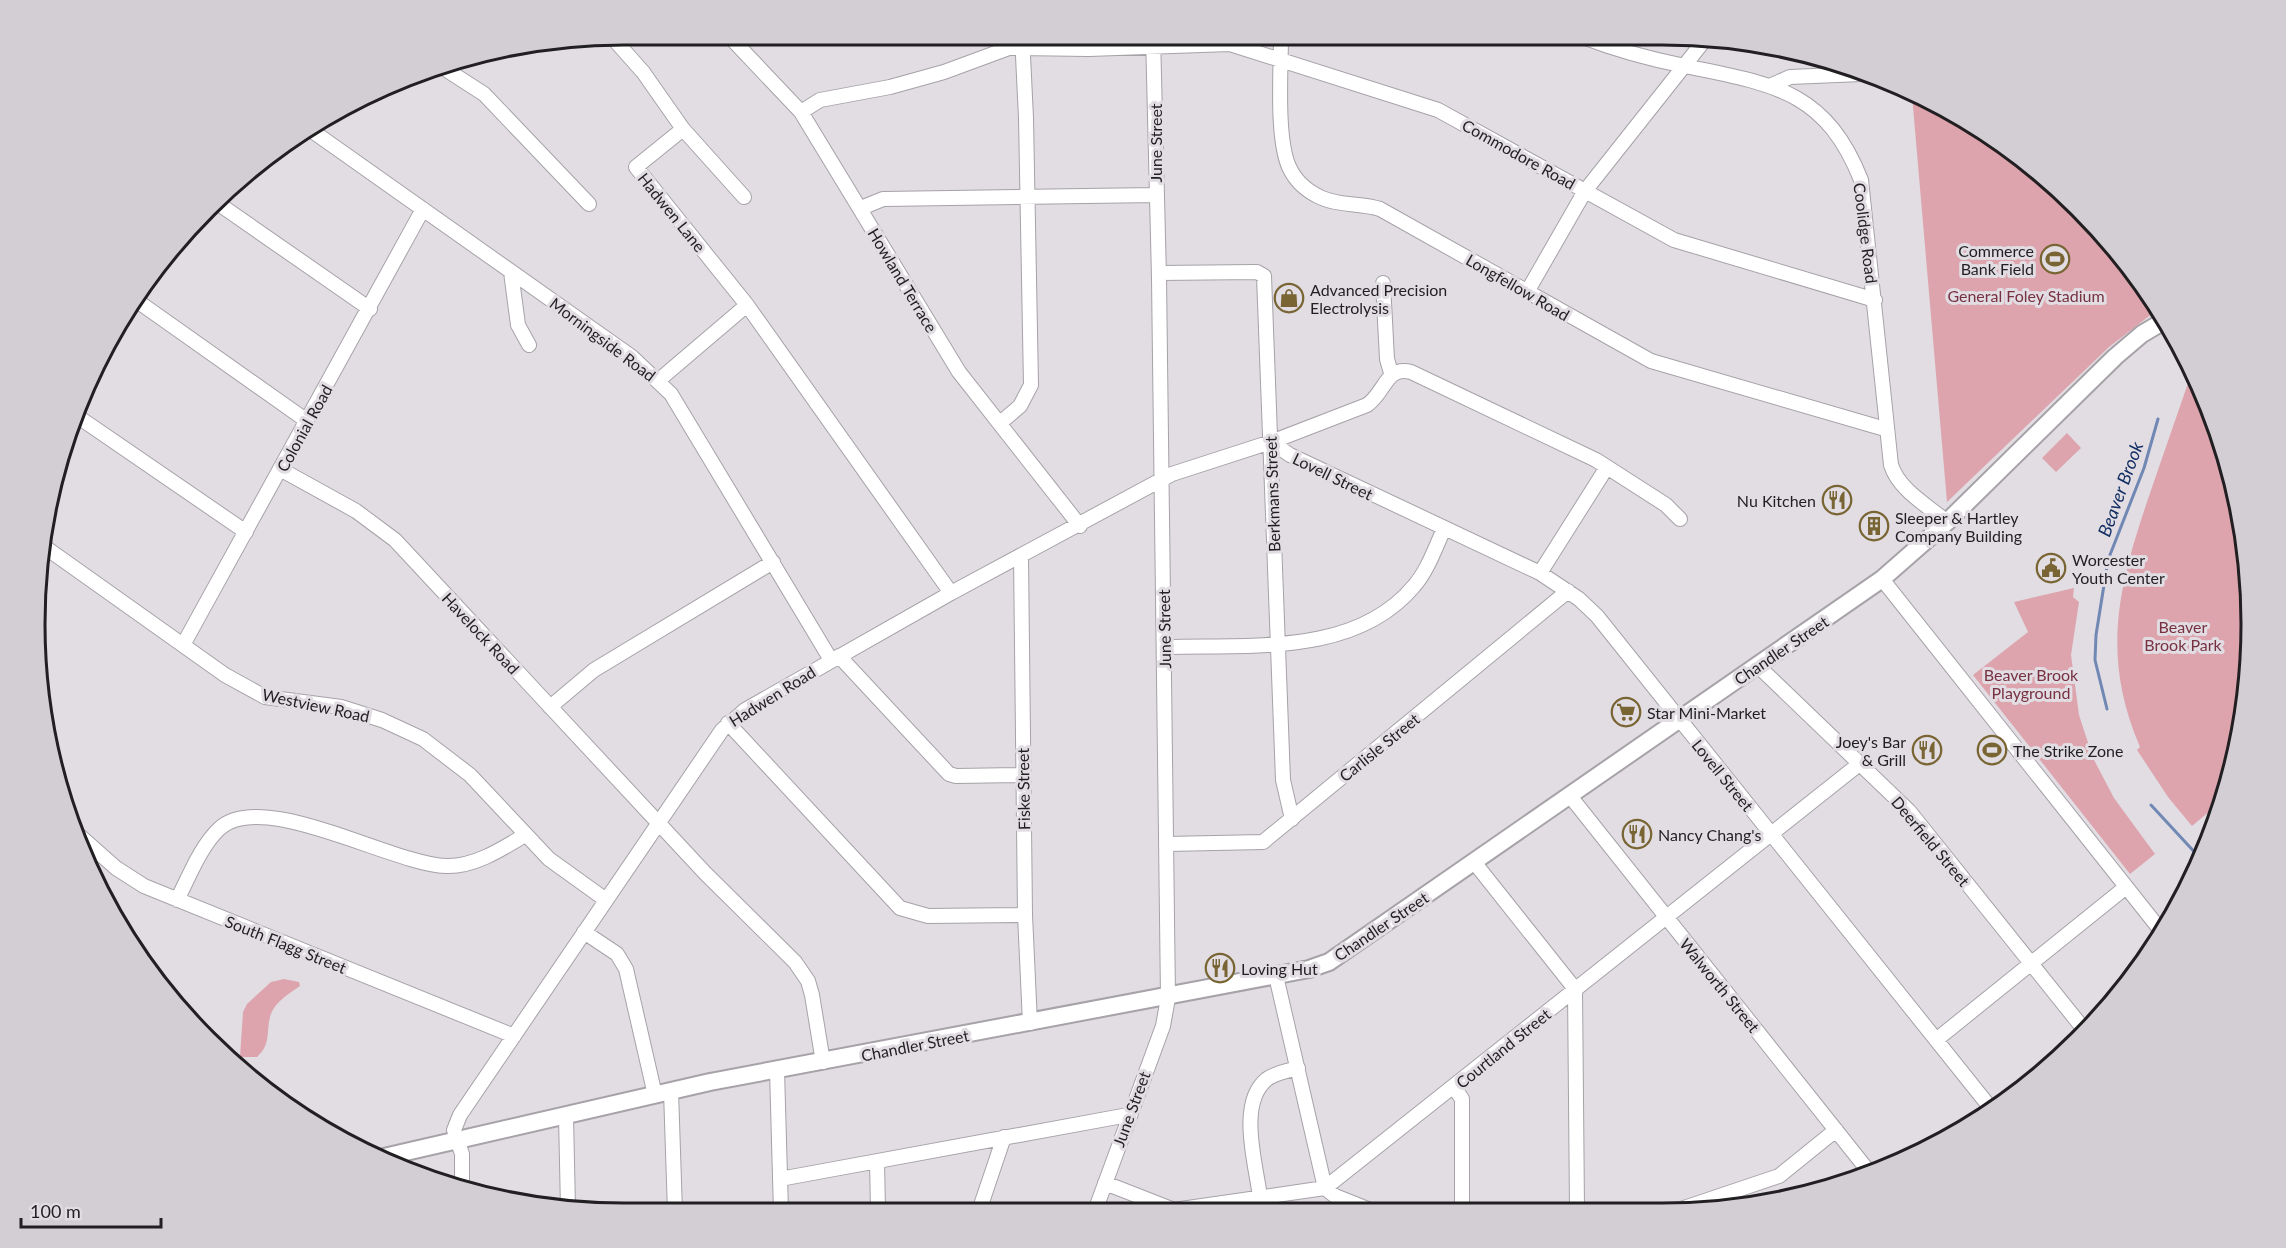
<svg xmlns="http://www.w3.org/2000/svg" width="2286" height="1248" viewBox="0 0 2286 1248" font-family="Lato,sans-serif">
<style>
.green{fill:#dda4ad}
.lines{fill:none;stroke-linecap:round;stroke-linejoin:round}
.stream{stroke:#7088b3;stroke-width:3}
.minor-casing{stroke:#a6a2a8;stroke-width:16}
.major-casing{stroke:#a6a2a8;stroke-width:20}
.minor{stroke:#fff;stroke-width:14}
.major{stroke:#fff;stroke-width:16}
.labels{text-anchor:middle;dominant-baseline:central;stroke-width:6;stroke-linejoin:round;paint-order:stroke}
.street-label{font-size:16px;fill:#211f21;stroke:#e1dde3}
.poi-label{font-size:16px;fill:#211f21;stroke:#e1dde3;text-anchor:start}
.park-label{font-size:16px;fill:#783141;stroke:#e1dde3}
.water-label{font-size:18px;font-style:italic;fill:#112d62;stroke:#e1dde3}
.rim{fill:none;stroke:#211f21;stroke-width:3}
</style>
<rect width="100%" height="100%" fill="#e1dde3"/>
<path class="green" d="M1912,95L1956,113L2050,181L2129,265L2157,310L2109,347L1947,502Z
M2193,369L2231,471L2250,585L2246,701L2223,800L2192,826L2168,797L2137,750L2140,747C2101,656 2118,588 2148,499C2163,455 2178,412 2193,369Z
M2067,433L2081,448L2056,472L2042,458Z
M2074,588L2073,597L2079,602L2071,655L2079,715L2093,758L2114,798L2155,854L2130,874L1973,675L2028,632L2014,602Z
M284,979L299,982L300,986C289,994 274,1002 270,1017C266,1034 271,1044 257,1057H240L243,1012L247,1004L271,982Z"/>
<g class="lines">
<path class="stream" d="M2107,709L2095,660L2096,635L2108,560L2144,468L2158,419
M2151,805L2200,858"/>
<g class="minor-casing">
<path id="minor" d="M728,35L801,112L959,372L1080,526
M1281,35C1281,70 1276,137 1289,167C1296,182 1308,192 1322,198C1340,206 1361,203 1380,209L1651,361L1885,429
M611,36L643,72L683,129L636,167L747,305L659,380
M1580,36C1614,49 1649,59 1685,66C1771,84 1825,89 1861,180L1891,465C1899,490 1927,505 1947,522
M439,65L484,94L589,204
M1772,85L1790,77L1861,74
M801,112L820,100L890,87L944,72L1009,48L1089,49L1230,44L1438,110L1674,240L1875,300
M308,128L632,357L671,394L831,660
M683,129L744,197
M216,202L370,309
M861,208L883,199L1156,195
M511,272L518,325L529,345
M1159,273L1257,272L1264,276L1283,780L1292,819
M1383,283L1387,359L1391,373
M1527,292L1585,191L1707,37
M133,298L307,421
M747,305L951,593
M74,414L246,532
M1000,423L1020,406L1031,385L1026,118L1022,35
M1271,442L1290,455L1540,573L1579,599L1597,616L1993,1111
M280,469L356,511L395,540L705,873L795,962L808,981L812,995L823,1062
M42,545L225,675L265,697L341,707L382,720L423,739L470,775L549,859L606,900
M1021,556L1025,915L1030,1023
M1540,573L1607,467
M1882,579L2162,932
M183,645L423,209
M1165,647C1248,644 1355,657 1414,586C1428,570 1435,548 1444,529
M839,656L949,774L956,776L1023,775
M1758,666L1909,811L2086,1032
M550,707L594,670L773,562
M728,723L900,908L928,916L1025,915
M1570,796L1870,1173
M72,829L116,868L144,886L514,1036
M1167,844L1263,842L1568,591
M1474,862L1575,989L1577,1209
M177,900C189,877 200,847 219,829C261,788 391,864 446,866C474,867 502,849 525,835
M584,932L617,954L626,969L655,1095
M1276,976L1325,1188L1335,1196L1370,1210
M1936,1040L2126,887
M777,1070L781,1212
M1454,1087L1462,1099V1209
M671,1091L675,1212
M566,1116L568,1209
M877,1161L878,1211
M780,1179L1128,1115
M1105,1183L1174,1210L1325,1188L1858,765
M462,1190V1154L454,1130L460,1115L722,730L745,710L951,593L1172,474L1271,442L1367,405C1385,393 1386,365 1411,372L1596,460L1666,505L1680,519
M1260,1197C1256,1164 1237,1103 1267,1079C1275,1073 1287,1071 1298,1068
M1681,1209L1779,1176L1836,1130
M979,1211L1004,1137
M1095,1211L1163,1026L1168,998L1159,278L1153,35"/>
</g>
<g class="major-casing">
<path id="major" d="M384,1157L710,1082L1309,969L1329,962L1882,579L1947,522L2115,357L2142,334L2164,321"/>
</g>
<use href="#minor" class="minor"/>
<use href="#major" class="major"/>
</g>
<defs>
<g id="stadium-ring" transform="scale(1.5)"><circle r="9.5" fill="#e1dde3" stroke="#796534" stroke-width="1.5"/><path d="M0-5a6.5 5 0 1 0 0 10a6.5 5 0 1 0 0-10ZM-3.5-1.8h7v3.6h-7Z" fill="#796534"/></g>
<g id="shop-ring" transform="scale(1.5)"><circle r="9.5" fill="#e1dde3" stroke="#796534" stroke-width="1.5"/><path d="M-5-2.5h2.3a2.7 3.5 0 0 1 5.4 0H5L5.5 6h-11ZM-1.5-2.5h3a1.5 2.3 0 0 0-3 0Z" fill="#796534"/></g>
<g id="restaurant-ring" transform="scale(1.5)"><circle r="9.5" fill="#e1dde3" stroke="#796534" stroke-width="1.5"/><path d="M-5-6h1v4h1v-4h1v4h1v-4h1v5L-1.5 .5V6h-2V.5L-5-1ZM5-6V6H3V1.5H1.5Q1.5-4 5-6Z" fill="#796534"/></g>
<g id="building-ring" transform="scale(1.5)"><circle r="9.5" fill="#e1dde3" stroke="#796534" stroke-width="1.5"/><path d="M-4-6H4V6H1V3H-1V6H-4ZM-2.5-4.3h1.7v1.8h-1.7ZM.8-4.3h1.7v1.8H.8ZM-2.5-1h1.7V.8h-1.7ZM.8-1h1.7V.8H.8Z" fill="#796534"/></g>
<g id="civic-ring" transform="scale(1.5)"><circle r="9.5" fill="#e1dde3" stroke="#796534" stroke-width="1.5"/><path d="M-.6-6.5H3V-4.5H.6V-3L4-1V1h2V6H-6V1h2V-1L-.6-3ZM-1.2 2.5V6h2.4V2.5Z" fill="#796534"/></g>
<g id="supermarket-ring" transform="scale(1.5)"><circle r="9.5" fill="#e1dde3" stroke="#796534" stroke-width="1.5"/><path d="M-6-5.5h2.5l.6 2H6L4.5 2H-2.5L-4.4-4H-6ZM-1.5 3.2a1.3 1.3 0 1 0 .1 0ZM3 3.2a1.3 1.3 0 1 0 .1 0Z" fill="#796534"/></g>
</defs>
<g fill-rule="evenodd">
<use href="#stadium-ring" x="2055" y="259"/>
<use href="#shop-ring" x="1289" y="298"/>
<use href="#restaurant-ring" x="1837" y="500"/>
<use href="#building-ring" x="1874" y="526"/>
<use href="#civic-ring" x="2051" y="568"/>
<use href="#supermarket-ring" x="1626" y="712"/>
<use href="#restaurant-ring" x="1927" y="750"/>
<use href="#stadium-ring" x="1992" y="750"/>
<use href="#restaurant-ring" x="1637" y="834"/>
<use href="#restaurant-ring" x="1220" y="968"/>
</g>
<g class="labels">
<g class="street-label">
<text transform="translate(1155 143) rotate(-90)">June Street</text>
<text transform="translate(1519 154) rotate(29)">Commodore Road</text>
<text transform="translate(672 212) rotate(51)">Hadwen Lane</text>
<text transform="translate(1866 233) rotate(83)">Coolidge Road</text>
<text transform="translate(903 280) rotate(59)">Howland Terrace</text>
<text transform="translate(1518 287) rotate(30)">Longfellow Road</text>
<text transform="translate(603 339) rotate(37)">Morningside Road</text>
<text transform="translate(304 428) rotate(-61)">Colonial Road</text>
<text transform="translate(1333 476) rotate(26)">Lovell Street</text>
<text transform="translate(1272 494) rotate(-92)">Berkmans Street</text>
<text transform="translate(1164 629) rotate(-91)">June Street</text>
<text transform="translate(481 633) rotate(47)">Havelock Road</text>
<text transform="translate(1781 650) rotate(-34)">Chandler Street</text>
<text transform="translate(772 696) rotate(-32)">Hadwen Road</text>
<text transform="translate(316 705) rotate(12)">Westview Road</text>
<text transform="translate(1379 747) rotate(-39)">Carlisle Street</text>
<text transform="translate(1723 775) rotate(51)">Lovell Street</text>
<text transform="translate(1023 789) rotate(-91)">Fiske Street</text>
<text transform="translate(1931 841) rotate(50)">Deerfield Street</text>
<text transform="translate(1381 926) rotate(-34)">Chandler Street</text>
<text transform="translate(286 944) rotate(22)">South Flagg Street</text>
<text transform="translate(1720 985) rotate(51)">Walworth Street</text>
<text transform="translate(915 1045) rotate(-11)">Chandler Street</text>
<text transform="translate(1503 1048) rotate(-39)">Courtland Street</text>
<text transform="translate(1131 1109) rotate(-70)">June Street</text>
</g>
<g class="poi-label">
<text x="2034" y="250" text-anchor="end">Commerce<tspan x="2034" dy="18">Bank Field</tspan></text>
<text x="1310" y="289">Advanced Precision<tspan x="1310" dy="18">Electrolysis</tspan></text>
<text x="1816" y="500" text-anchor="end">Nu Kitchen</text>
<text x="1895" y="517">Sleeper &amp; Hartley<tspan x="1895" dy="18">Company Building</tspan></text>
<text x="2072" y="559">Worcester<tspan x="2072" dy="18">Youth Center</tspan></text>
<text x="1647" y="712">Star Mini-Market</text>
<text x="1906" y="741" text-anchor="end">Joey's Bar<tspan x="1906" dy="18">&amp; Grill</tspan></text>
<text x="2013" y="750">The Strike Zone</text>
<text x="1658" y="834">Nancy Chang's</text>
<text x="1241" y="968">Loving Hut</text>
</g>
<g class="park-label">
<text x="2026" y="295">General Foley Stadium</text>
<text x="2183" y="626">Beaver<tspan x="2183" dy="18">Brook Park</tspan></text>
<text x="2031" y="674">Beaver Brook<tspan x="2031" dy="18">Playground</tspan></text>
</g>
<g class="water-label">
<text transform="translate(2120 489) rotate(-70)">Beaver Brook</text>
</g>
</g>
<path d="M0 0H2286V1248H0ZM624 45H1662A579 579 0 0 1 2241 624V624A579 579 0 0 1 1662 1203H624A579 579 0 0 1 45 624V624A579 579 0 0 1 624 45Z" fill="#d2ced3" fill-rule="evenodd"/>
<path class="rim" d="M624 45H1662A579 579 0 0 1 2241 624V624A579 579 0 0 1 1662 1203H624A579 579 0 0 1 45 624V624A579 579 0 0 1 624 45Z"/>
<path d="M21 1218v9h140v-9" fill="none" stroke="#211f21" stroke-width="3"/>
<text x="30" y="1218" font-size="18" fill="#211f21" stroke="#e1dde3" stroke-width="4.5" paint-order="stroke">100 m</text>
</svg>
